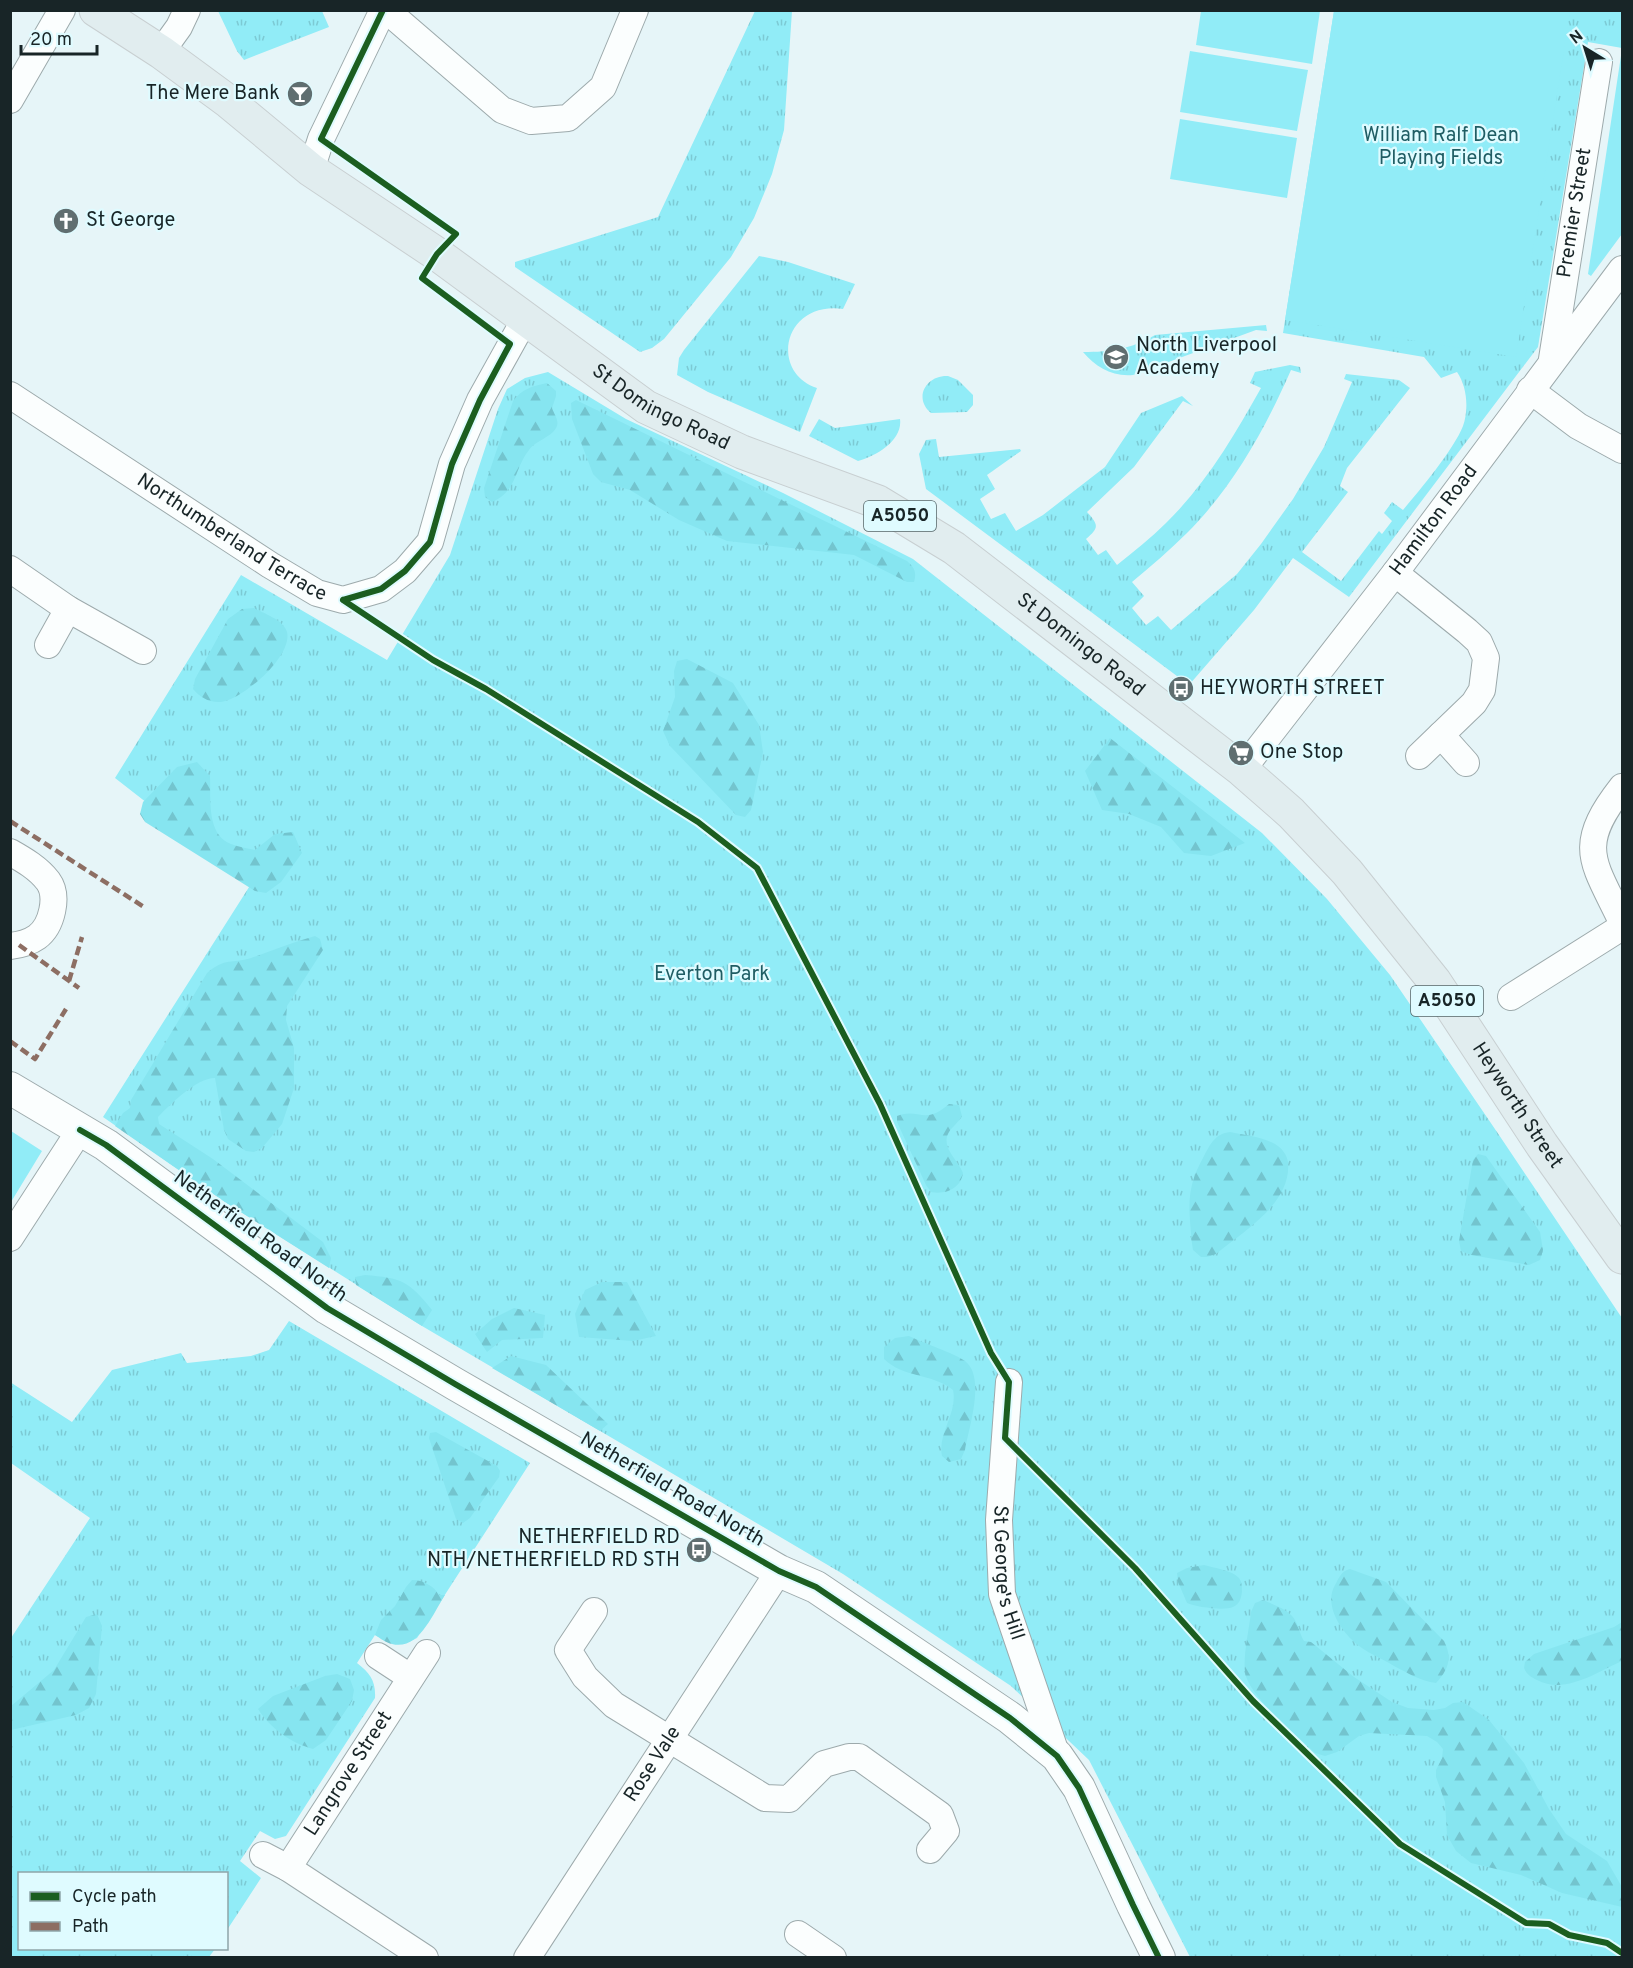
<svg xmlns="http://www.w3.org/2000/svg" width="1633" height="1968" viewBox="0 0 1633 1968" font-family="Overpass,sans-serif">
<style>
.grass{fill:url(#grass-tufts)}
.forest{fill:url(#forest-firs)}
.garden{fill:#91ecf7}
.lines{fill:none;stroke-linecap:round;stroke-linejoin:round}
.minor-casing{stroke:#9daaac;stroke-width:28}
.tertiary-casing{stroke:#9daaac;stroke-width:34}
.primary-casing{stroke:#c8cfd1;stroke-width:35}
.minor{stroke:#fbfefe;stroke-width:26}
.tertiary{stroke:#fbfefe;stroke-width:32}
.primary{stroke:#e1edef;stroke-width:33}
.quiet{stroke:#8d6e63;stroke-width:4.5;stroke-dasharray:9 4.5;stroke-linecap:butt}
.cycleway-casing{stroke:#dffbff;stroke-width:10}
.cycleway{stroke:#1b5e20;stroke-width:6}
.labels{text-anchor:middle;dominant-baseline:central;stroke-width:4.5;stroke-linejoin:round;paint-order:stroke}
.shield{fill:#dffbff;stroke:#546568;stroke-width:1.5}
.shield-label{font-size:18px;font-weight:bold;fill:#182527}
.poi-label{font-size:20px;fill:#182527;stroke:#dffbff;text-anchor:start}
.park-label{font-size:20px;fill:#1f5d64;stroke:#dffbff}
.street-label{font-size:20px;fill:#182527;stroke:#dffbff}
</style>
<defs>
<pattern id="grass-tufts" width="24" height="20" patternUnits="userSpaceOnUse" patternTransform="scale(1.5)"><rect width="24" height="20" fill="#91ecf7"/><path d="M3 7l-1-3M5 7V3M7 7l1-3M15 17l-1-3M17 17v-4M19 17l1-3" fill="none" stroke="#7ccad4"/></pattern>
<pattern id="forest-firs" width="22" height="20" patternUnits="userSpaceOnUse" patternTransform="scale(1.5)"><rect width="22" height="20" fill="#86e5f0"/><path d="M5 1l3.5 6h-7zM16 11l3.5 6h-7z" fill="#73c4ce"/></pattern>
</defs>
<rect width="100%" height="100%" fill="#e6f5f8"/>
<path class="grass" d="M218,11H322L329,27L244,60L237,51Z
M755,11H792L784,130L772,174L754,218L731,257L664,339L652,348L640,352L515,267V262L658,217Z
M1334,11H1622V48L1588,42L1538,347L1349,597L1293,558L1254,610L1189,685L926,489L919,454L926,440L936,439L939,457L1020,449L1021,451L987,475L995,489L980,499L991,519L1005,513L1016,531L1043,515L1105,467L1141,413L1182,396L1193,406L1183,401L1134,467L1087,512C1099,525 1099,528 1086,539L1098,555L1106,550L1117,565C1134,551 1151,538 1166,523C1206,484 1234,436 1261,388L1250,383L1255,372L1290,365L1300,367L1301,373L1291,370C1265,429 1233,487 1187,533C1170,550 1151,566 1132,582L1144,596L1132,608L1146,625L1158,616L1171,630L1237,574L1261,544L1293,499L1324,447L1352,382L1344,379L1346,374L1399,380L1410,388L1347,468L1340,486L1348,492L1302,552L1341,581L1379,531L1382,534L1392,521L1384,513L1392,502L1403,510C1420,490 1454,449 1463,426C1469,409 1467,386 1457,372L1441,378L1424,357L1283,333Z
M759,256L788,262L855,284L843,309C783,301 769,372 817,388L800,432L708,392L677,375L679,358L684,350Z
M1266,325L1267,331L1256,330L1133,375C1112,377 1096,367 1083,352C1111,352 1131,349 1155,335Z
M548,372L626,419L783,493L913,559L1262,833L1327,899L1390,975L1497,1132L1622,1318V1957H1190L1089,1760L1011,1686L843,1574L422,1326L225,1202L103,1117L251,884L115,778L241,575L387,660L450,555L498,409L507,389L525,378Z
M948,376L958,380L973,395V405L967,412L931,413C913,398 926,375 948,376Z
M819,419L835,428L900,419C903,440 877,456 858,461L809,436Z
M289,1321L530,1463L417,1638C397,1648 394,1644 375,1635L357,1663C370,1673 376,1681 375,1698L286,1836L275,1839L260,1831L240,1861L261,1878L227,1930L226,1874H20V1948L215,1949L209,1957H11V1638L90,1518L11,1463L10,1382L72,1422L112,1370L181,1353L187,1363L251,1356L269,1350Z"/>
<path class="forest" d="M547,383L556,391V396L552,408C554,414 559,420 557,426C553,437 536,440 529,450C514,469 517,492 492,502L485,497L484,488L513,401C522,389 532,386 547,383Z
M576,400L907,561C914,567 917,572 914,582H907L854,555L727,541L679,520L630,490L601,482L593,474L572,419L571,403Z
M254,608C263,613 284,620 287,632C293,656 242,700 221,702C209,703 200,697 193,689L195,679L228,619L242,609Z
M687,659L733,683L759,725L763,752L751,810L745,817L736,815L670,746L663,731L675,697L674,671L677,661Z
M1110,738L1245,843L1211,856L1184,853L1161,827L1129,814L1102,810L1085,771Z
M197,762L210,776C211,798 206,835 231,844C239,847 247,848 255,850L275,834L293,832L302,853L281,882L266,893L255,891L145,822L140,814L143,802L177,767Z
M315,936L320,939L323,950L287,1006L286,1020L294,1048V1088L282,1124L262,1148L254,1152L246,1151L228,1139L224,1130L215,1078C196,1078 171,1104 158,1117L159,1124L213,1159L323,1242L331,1258L329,1268L225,1202L115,1126L123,1113L130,1108L131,1100L207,973C226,957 231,964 251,958C272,951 293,942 315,936Z
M949,1104L959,1105L962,1116C959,1122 953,1126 949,1132C940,1147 958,1160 963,1173C961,1188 946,1195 931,1192L926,1185L897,1122V1116C919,1107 924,1126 949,1104Z
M1230,1132C1244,1135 1263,1137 1275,1144C1282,1148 1287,1155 1288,1162C1292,1203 1244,1231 1216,1254L1207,1257H1201L1193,1250L1192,1244C1189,1207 1185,1190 1204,1156C1211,1143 1215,1134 1230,1132Z
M1478,1154L1486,1156L1540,1232L1543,1250L1540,1260L1529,1265L1471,1255L1461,1251L1459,1241L1473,1160Z
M365,1275C402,1278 409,1281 432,1310L422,1326L356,1285L355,1277Z
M602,1282H627L656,1336L633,1341L579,1337L575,1314L585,1290Z
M514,1308L545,1315L543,1338L502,1340L487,1352L475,1334L492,1319Z
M909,1336C923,1343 954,1353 965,1361C986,1377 969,1427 965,1450L961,1459L949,1462L942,1456C937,1434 958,1413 953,1390C932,1373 903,1378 884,1359V1347L895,1338Z
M511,1356L546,1365L608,1424L600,1431L492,1368Z
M436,1432L497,1466L500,1471L499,1477L470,1518L463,1523L456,1519L429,1438L430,1433Z
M1204,1565C1214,1568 1232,1570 1239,1578C1242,1582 1242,1587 1242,1592C1241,1598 1240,1604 1233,1607C1225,1611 1195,1607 1187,1603L1178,1582L1177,1573L1187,1568Z
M1350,1569L1386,1582L1444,1641C1453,1658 1448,1670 1436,1683C1420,1681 1408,1673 1394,1666C1381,1658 1365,1652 1354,1642C1339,1628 1324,1604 1335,1585C1339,1578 1341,1571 1350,1569Z
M412,1580C423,1580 434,1586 439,1595H445C433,1613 419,1651 392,1644C386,1643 380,1638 375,1635L381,1620L395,1606L406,1587Z
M1263,1600C1274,1605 1291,1610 1296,1622C1299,1628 1300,1634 1304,1641L1311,1642L1354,1677L1392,1702L1408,1708L1434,1710L1445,1708L1453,1703L1463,1702L1489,1720L1524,1763L1549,1809L1566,1834L1607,1861L1622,1887V1907L1562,1893L1521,1875L1471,1863L1456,1851L1447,1835L1445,1802L1436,1777V1770L1442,1758L1443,1749L1437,1742L1427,1736L1369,1733L1359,1736L1337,1752L1325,1756L1315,1753C1297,1735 1248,1696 1245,1672C1243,1655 1249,1630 1251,1612L1255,1603Z
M97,1614L102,1626L96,1694L89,1708L76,1715L11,1730V1706L54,1670L86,1617Z
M1622,1622V1661C1597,1672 1565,1695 1537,1680C1531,1677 1527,1675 1524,1668L1525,1662L1534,1654L1614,1627Z
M337,1674L350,1679L354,1690L352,1701L326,1740L313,1749C291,1743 270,1728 258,1709L273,1696L325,1676Z"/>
<path class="garden" d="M1201,11H1320L1312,64L1196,45Z
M1334,11H1570L1516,357L1285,320Z
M1622,49V234L1591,276L1588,274Z
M1190,51L1308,70L1297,131L1180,112Z
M1180,119L1297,138L1287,198L1170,179Z
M11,1131L42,1151L11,1202Z"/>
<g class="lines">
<g class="minor-casing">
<g id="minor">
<path d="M386,10L502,110L531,121L568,118L603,87L635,10"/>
<path d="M161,52L179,27L187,10"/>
<path d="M10,100L62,10"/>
<path d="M311,170L321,139L383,10"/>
<path id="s1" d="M1552,359L1599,62"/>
<path d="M1530,390L1578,426L1622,450"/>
<path id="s2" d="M10,395L270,565L317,593L343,600L381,589L405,571L430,542L452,464L480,400L525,319"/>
<path d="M10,569L68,609L143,651"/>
<path d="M1395,573L1467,631L1479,642L1486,658L1482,690L1474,703L1419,756"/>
<path d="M48,645L68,609"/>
<path d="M1441,735L1466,763"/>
<path id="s3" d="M1242,770L1395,573L1622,269"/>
<path d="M1622,787C1575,847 1593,861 1622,922"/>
<path d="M10,852C24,860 38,868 48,881C59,896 52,926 37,937C30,942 19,945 10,946"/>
<path d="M1511,997L1622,927"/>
<path d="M10,1238L80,1130"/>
<path id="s4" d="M1009,1382L999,1520L1002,1594L1057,1756"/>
<path d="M594,1611L568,1650L585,1677L614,1705L765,1798L789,1799L824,1764L849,1757H859L940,1815L946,1831L930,1850"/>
<path d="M378,1656L410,1677"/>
<path d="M263,1855L288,1868L425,1958"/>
<path id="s5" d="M288,1868L427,1653"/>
<path d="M798,1934L833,1958"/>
<path id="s6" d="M527,1958L779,1571"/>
</g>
</g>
<g class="tertiary-casing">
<path id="tertiary" d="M10,1088L106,1145L327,1308L455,1384L779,1571L816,1587L1010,1718L1057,1756L1079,1788L1133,1905L1159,1958"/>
</g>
<g class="primary-casing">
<g id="primary">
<path id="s7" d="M96,10L161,52L229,102L311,170L437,254L646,407L742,452L878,502L954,548L1242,770L1291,813L1347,872L1435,982L1542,1145L1622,1257"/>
</g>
</g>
<use href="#minor" class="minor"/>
<use href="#tertiary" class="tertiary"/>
<use href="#primary" class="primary"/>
<path class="quiet" d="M10,821L144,907
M19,945L79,988
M69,981L82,937
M10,1041L35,1059L66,1009"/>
<g class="cycleway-casing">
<path id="cycleway" d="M343,600L433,660L486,689L698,822L757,868L880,1104L991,1353L1009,1382L1005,1438L1135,1568L1253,1701L1400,1844L1526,1923L1549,1924L1569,1935L1607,1943L1622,1953
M343,600L381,589L405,571L430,542L452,464L480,400L510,344L422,278L437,254L456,234L321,139L383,10
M80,1130L106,1145L327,1308L455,1384L779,1571L816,1587L1010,1718L1057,1756L1079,1788L1133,1905L1159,1958"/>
</g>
<use href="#cycleway" class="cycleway"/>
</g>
<defs>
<g id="bar-disc" transform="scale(1.35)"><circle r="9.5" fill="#606e70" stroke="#dffbff"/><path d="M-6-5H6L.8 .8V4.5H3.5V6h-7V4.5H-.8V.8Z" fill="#fff"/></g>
<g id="church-disc" transform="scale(1.35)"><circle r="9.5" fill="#606e70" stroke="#dffbff"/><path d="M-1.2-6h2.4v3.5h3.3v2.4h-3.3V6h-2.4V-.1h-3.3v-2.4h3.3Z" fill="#fff"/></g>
<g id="school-disc" transform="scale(1.35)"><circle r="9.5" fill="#606e70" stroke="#dffbff"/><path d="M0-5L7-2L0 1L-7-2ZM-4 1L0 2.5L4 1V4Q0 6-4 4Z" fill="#fff"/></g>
<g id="bus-disc" transform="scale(1.35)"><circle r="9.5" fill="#606e70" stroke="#dffbff"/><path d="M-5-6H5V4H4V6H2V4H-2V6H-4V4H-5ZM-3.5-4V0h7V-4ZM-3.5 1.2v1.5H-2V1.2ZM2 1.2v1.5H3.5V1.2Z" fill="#fff"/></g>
<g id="supermarket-disc" transform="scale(1.35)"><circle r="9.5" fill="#606e70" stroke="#dffbff"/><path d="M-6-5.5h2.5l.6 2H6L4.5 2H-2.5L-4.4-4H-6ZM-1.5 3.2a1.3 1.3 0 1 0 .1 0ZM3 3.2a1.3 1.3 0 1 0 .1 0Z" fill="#fff"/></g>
</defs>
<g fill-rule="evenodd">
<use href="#bar-disc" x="300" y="94"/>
<use href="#church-disc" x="66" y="221"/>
<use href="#school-disc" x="1116" y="357"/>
<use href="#bus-disc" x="1181" y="689"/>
<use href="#supermarket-disc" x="1241" y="753"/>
<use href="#bus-disc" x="699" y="1550"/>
</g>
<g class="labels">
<g class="shield">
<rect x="864" y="501" width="72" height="30" rx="4.5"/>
<rect x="1411" y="986" width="72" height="30" rx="4.5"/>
</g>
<g class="shield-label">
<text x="900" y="516">A5050</text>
<text x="1447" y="1001">A5050</text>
</g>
<g class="poi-label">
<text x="280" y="94" text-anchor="end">The Mere Bank</text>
<text x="86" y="221">St George</text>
<text x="1136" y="346">North Liverpool<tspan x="1136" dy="23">Academy</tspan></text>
<text x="1200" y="689">HEYWORTH STREET</text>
<text x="1260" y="753">One Stop</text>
<text x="680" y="1538" text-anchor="end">NETHERFIELD RD<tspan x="680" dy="23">NTH/NETHERFIELD RD STH</tspan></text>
</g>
<g class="park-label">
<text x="1441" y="136">William Ralf Dean<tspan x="1441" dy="23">Playing Fields</tspan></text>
<text x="712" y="975">Everton Park</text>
</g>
<g class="street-label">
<text stroke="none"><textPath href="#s1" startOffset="148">Premier Street</textPath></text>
<text stroke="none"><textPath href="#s7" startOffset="692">St Domingo Road</textPath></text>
<text stroke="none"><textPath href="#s3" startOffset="315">Hamilton Road</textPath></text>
<text stroke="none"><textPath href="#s2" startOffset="264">Northumberland Terrace</textPath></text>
<text stroke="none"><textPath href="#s7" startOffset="1178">St Domingo Road</textPath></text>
<text stroke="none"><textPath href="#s7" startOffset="1818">Heyworth Street</textPath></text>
<text transform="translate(260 1237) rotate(36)">Netherfield Road North</text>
<text transform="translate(672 1490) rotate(30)">Netherfield Road North</text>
<text stroke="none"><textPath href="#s4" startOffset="192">St George's Hill</textPath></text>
<text stroke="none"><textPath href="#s6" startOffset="231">Rose Vale</textPath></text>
<text stroke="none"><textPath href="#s5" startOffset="112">Langrove Street</textPath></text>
</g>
</g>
<rect width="1633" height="1968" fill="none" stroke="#182527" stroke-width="24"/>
<rect x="18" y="1872" width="210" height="78" fill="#dffbff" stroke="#8fa5a9" stroke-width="1.5"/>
<rect x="30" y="1892" width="30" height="9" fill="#1b5e20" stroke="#8fa5a9" stroke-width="1.5"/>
<text x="72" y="1902" font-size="18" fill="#182527">Cycle path</text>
<rect x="30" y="1922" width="30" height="9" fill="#8d6e63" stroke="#8fa5a9" stroke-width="1.5"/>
<text x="72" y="1932" font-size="18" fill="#182527">Path</text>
<g transform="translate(1585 48) rotate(322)" stroke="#dffbff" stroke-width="4.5" paint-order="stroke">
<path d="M0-4.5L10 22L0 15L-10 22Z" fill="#182527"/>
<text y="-9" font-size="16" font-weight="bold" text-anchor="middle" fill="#182527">N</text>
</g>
<path d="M21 45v9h76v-9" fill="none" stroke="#182527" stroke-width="3"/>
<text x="30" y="45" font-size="18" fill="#182527" stroke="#dffbff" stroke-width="4.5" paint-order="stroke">20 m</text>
</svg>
